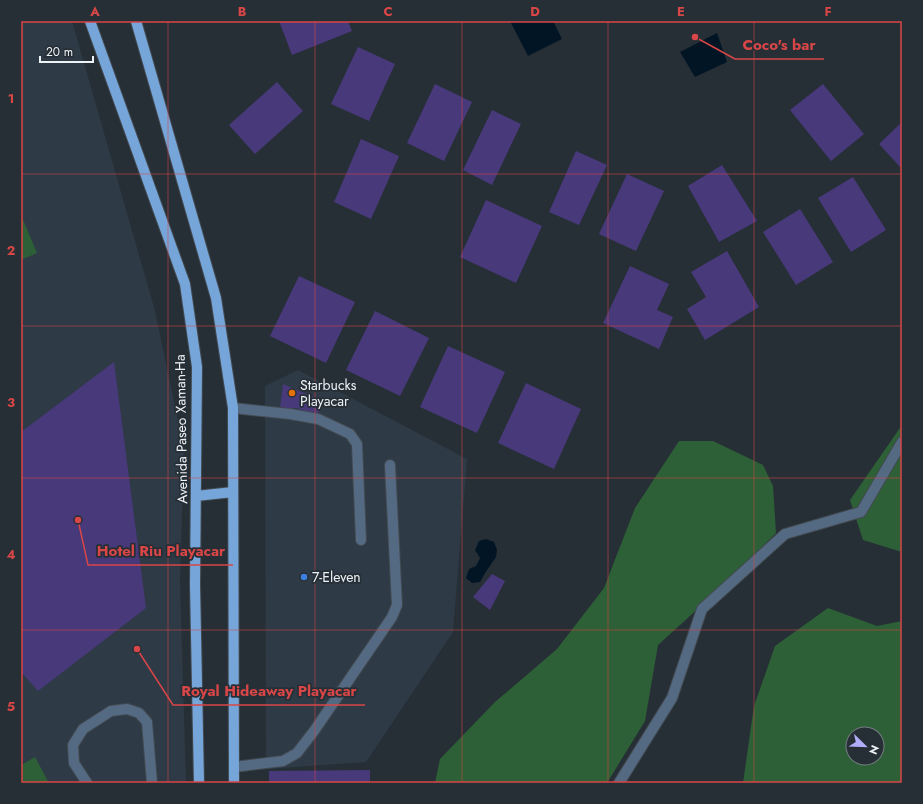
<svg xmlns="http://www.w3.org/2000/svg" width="923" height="804" viewBox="0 0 923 804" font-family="Jost,sans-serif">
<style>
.built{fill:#2e3a46}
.green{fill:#2d6036;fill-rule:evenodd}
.water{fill:#021525}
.building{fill:#48397a}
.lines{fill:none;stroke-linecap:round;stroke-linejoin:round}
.minor-casing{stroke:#434a51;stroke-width:12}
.major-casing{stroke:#434a51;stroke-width:12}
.minor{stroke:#546a83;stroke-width:10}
.major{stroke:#76a6d9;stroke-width:10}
.grid{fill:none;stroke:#d94647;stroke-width:1;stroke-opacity:0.55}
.food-dot{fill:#e8710a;stroke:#272f36;stroke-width:1.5}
.shop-dot{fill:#3f7fe0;stroke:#272f36;stroke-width:1.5}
.labels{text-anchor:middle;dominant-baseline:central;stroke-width:3.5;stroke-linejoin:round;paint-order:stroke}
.poi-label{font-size:14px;fill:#edf2f7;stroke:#272f36;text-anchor:start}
.street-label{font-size:14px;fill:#edf2f7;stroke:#272f36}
.leader{fill:none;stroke:#d94647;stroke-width:1.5}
.callout-dot{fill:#d94647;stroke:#272f36;stroke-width:1.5}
.callout-label{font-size:15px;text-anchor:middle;font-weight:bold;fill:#d94647;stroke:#272f36;stroke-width:3.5;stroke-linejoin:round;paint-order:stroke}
.neatline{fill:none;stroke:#d94647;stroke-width:1.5}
.grid-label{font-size:13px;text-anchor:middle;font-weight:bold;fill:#d94647}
</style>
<rect width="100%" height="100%" fill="#272f36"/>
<path class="built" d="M21,21H72L155,311L184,449L180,581L186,783H21Z
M298,370L467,459L453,632L366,762L266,769L265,386Z"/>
<path class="green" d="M21,215L37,253L21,260Z
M902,425V552L863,540L850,500Z
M679,441H713L763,465L773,486L776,533L735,575L658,645L645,721L607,783H435L440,759L495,702L557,649L604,588L635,508Z
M828,608L877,626L902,621V783H743L754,706L775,646ZM853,734H877V758H853Z
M35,757L49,783H21V765Z"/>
<path class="water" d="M510,21H553L562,39L528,56Z
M717,33L727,62L695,77L680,52Z
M486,539L494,542L497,550L496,557L485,573L480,582L472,583L466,578L469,569L476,566L480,558L475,550L479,541Z"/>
<path class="building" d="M279,21H348L352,31L292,55Z
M358,47L395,64L369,121L331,104Z
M277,82L303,111L255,154L229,125Z
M435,84L472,102L444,161L407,143Z
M823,84L864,134L831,161L790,110Z
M492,110L521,124L492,185L463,170Z
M902,122V169L879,144Z
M361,139L399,156L371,219L334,202Z
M576,151L607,165L579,225L549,212Z
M722,165L757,221L719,242L688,186Z
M627,174L664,191L636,251L599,234Z
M853,177L886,230L851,252L818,198Z
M486,200L542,226L516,283L460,257Z
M800,209L833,262L796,285L763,232Z
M727,251L759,307L705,340L687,309L706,297L691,272Z
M630,266L669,284L657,310L673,317L659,349L603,323Z
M299,276L355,302L326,363L270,336Z
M375,311L429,338L400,396L346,370Z
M448,346L505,372L477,433L420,407Z
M114,362L146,608L38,691L21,672V432Z
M526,383L581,409L554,469L498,443Z
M283,384L323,401L317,417L297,408H280Z
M492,574L505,581L490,610L473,597Z
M370,770V783H269V771Z"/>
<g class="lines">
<g class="minor-casing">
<path id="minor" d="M233,408L290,414L318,419L350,434L357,444L361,540
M234,767L283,761L297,753L314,731L392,617L397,605L390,465
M87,783L74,763L73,745L83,729L111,711L127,709L139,713L147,722L152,783
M619,783L672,698L702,609L785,534L861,512L902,442"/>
</g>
<g class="major-casing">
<path id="major" d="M90,21L185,284L197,367L195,585L199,783
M136,21L216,298L233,408L234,783
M196,496L233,492"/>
</g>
<use href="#minor" class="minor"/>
<use href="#major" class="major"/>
</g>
<path class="grid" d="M168,21V783M315,21V783M462,21V783M608,21V783M754,21V783M21,174H902M21,326H902M21,478H902M21,630H902"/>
<circle class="food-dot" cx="292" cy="393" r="4"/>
<circle class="shop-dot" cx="304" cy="577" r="4"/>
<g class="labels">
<g class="poi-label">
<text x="300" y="385">Starbucks<tspan x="300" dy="16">Playacar</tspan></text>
<text x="312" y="577">7-Eleven</text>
</g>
<g class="street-label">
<text transform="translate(181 429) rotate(-91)">Avenida Paseo Xaman-Ha</text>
</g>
</g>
<path class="leader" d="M695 37L735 59H824M78 520L88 565H233M137 649L173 705H365"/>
<g class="callout-dot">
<circle cx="695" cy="37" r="4"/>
<circle cx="78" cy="520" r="4"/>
<circle cx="137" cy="649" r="4"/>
</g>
<g class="callout-label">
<text x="779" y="50">Coco's bar</text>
<text x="161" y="556">Hotel Riu Playacar</text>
<text x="269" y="696">Royal Hideaway Playacar</text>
</g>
<rect width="923" height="804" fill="none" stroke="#272f36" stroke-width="44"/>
<g transform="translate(865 746) rotate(113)"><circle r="19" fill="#272f36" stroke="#767d83"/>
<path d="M0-3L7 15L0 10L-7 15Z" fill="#b2adf9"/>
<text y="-6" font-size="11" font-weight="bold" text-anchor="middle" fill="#edf2f7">N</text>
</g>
<path d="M40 56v6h53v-6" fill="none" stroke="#edf2f7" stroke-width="2"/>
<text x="46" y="56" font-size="12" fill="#edf2f7" stroke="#272f36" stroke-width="3" paint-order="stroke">20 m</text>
<rect x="22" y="22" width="879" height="760" class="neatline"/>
<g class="grid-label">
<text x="95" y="16">A</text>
<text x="242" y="16">B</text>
<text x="388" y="16">C</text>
<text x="535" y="16">D</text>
<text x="681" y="16">E</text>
<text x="828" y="16">F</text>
<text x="11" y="103">1</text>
<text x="11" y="255">2</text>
<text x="11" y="407">3</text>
<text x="11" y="559">4</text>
<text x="11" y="711">5</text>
</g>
</svg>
